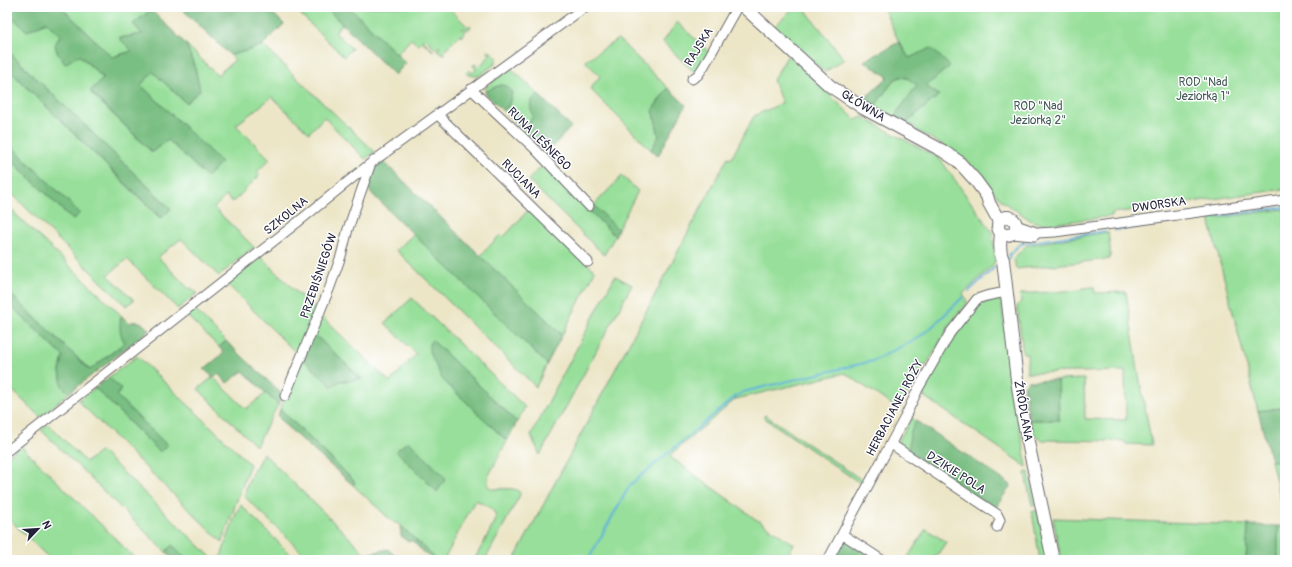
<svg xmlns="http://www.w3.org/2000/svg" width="1292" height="567" viewBox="0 0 1292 567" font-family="Pangolin,sans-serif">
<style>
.green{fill:#97df9a;stroke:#5c806a;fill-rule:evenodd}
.forest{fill:#79be82;stroke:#4e705e}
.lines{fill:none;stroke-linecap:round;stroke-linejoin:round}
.stream{stroke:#5fb2da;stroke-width:2}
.minor-casing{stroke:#69676c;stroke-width:11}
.major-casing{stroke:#69676c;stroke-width:14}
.minor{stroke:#fff;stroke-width:9}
.major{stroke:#fff;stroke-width:12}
.labels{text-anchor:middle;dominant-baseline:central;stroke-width:3;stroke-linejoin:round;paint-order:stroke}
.street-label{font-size:12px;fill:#22223b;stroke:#fff}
.park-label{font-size:12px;fill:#455b58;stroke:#fff}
</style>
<rect width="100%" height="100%" fill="#fff"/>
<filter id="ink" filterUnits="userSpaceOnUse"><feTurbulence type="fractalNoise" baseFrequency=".025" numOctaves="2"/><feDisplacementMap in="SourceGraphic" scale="8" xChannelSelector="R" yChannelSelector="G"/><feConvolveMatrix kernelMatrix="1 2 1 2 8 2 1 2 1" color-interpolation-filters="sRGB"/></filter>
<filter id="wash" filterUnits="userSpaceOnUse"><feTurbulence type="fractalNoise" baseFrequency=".012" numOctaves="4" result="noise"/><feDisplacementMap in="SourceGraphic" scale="16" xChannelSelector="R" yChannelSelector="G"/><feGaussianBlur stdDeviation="0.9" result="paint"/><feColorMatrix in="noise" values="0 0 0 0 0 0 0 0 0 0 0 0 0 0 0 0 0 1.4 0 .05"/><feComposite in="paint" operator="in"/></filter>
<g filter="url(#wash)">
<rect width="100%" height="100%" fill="#ece6c7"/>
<path class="green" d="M61,7H148L151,10L133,24L143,34L119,38L132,51L112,57Z
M293,7H325L342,24L335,32L352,49L344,57Z
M349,7H448L468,27L470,25L471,27L467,30L463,28L462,29L465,32L464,34L462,37L460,35L444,51L446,53L444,54L441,53L437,50L440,48L439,46L436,49L425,38L423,40L434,51H433L422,41L418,45L411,39L397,54Z
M794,7H803L844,59L825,72L773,28Z
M883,7H1285V189L1112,213V216L1050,224L1033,222L1002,201L967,161L958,154L916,130L911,124H905L939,95L926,86L899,42Z
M7,12L27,31L46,22L60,35L57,52L65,63L79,55L104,79L90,92L152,152L168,140L207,177L192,134L140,85L153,72L186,103L200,90L195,68L186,44L217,75L235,60L230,55L246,51L263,45L304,85L375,152L365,159L324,117L309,133L272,97L236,125L270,159L257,172L260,175L233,202L226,196L214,208L255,248L251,249L219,276L181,239L158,257L188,288L193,289L197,293L178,309L127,259L108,275L134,300L126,306L7,189V156L73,220L80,213L7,142V68L160,218L171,209L7,50Z
M677,22L709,52L698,71L694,72L663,42Z
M618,39L668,88L653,109L659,136L651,150L590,89L600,76L585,61Z
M487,51L491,52L498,58L496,60L495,64L479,76L468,75L466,73L469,70L473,73L476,70L473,65L475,64L479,67L490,55Z
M788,55L856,120L862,117L940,159L992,232L995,257V261L993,265L963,294L966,298L967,304L950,325L926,366L924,365L898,409L845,373L736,399L669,456L754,518L794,544L785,560H514L728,157L731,159L754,116L782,103L773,80Z
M511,68L538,94L532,101L533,116L530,121L528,135L502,110L508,107L512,93L507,86C498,85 492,88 485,93L486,87Z
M900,77L907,78L918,85L894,117L874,107L894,80Z
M542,166L615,236L604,255L528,180Z
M622,176L638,191L618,229L594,205Z
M7,206L122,316L120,320L125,342L90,370L7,291Z
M530,208L595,271L562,335L480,256L500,235L503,238Z
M1285,209V414L1280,408L1258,411L1210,223V219Z
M1108,232L1110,248V259L1016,269L1014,258L1027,245Z
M414,234L547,364L536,387L396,250Z
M261,257L316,311L298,355L227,284Z
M615,276L632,285L540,455L531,435Z
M1094,287L1095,293L1126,292L1138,370L1152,445L1126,444L1123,441L1041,440C1031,435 1032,430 1029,420H1059L1058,380L1084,379L1085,419L1126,420L1125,371L1027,373C1026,365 1028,362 1027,354L1023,353L1017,306L1021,302L1020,294L1080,290L1083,288Z
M412,298L525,407L517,422L432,340L442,379L507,441L488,477V485L491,489C496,489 515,488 517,490C519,491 520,493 520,495L485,560H474L496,520C496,508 486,505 475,500L444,560H436L400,525L392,521L353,485L355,482L280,409L303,359L340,381H347L361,379L312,332L322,317L390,382L416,354L385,323ZM408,442L437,491L396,451Z
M1001,300L1015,402L1027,467L922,395L946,348L979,306L986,302Z
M7,302L63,356L60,371L62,385L69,393L40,417L7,385Z
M195,310L226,341L219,347L187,316Z
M137,356L250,464L222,542L78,401L95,388L160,452L166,445L116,395L122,390L109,377Z
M213,377L246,409L266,393L278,405L256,446L198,389Z
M765,415L865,482L863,485L763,417Z
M912,418L916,421L911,431L909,452L897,443Z
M48,424L86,462L101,451L214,560H188L172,545L166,552L41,430Z
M21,446L137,560H51L7,517V457Z
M263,453L366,554L347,560H310L244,496L247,485L254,468L255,469Z
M1285,460V516L1271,461Z
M1029,472L1036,505H1032L1025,473Z
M241,505L296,560H218L222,554L236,513Z
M1037,510L1048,560H1040L1032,512Z
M1053,518L1248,525L1246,560H1061Z
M1278,526L1285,527V560H1278Z
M926,529L946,542L934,560H906Z"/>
<path class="forest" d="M7,7H61L112,57L132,51L119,38L142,34L133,24L151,10L186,44L195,68L200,90L186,103L153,72L141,85L221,162L207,177L168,140L152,152L90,91L104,78L79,55L65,64L57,52L55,45L60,35L46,22L27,31L7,12Z
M180,7H266L284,24L263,45L246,51L230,55Z
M325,7H349L406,63L395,75Z
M899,42L909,58L931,48L950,66L926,86L939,95L905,124L894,117L917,85L907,78L900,77L894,80L874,107L862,101L888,77L864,61Z
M7,50L171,209L161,218L7,68Z
M501,85L507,86L512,93L508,107L502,110L485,93L492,88Z
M668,88L686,105L658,156L651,150L659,136L653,109Z
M538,94L571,127L546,153L528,135L530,121L533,116C529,104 529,103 538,94Z
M7,142L80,213L73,220L7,156Z
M383,161L562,335L547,364L374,196L368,188L374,169Z
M594,205L618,229L615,236L589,210Z
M7,291L90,370L125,343C120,336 118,324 122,316L129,323C140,319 142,323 149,330L69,393L62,386L60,371L63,356L7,302Z
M312,332L362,379L347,381H340L332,387L303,359Z
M432,340L517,422L507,441L442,379L429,351V343Z
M226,341L283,395L278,405L243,371L227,383L218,374L213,377L204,369L224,353L219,347Z
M109,377L122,390L116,395L167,445L160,452L95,388Z
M1058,380L1059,420H1029L1024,386L1028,381Z
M1280,408L1285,414V460L1271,461L1258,411Z
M280,409L355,482L353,485L286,426L278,416Z
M916,421L1011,485L994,510L909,452C909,438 909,433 916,421Z
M408,441L446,478L437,492L396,451Z
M400,525L436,559L433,560L424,553L413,541H407L401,536Z
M1248,525L1278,526V560H1246Z
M845,539L878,560H834Z
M172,545L188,560H174L166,552Z
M388,549L397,558L388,560H347L355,557Z"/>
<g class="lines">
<path class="stream" d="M1189,220L1285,207
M1115,230L1177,221
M1009,260V255L1019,245L1024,243L1105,231
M969,291L995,267L997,266
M588,560L630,485L735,397L743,392L873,361L918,338L934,325L963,297"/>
</g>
</g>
<g filter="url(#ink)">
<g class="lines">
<g class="minor-casing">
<path id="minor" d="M692,79L698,75L704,66L737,7
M471,89L534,148L589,206
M437,114L588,262
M1016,225L1036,232
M1012,234L1034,236L1037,233L1055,232L1285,200
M285,396L330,287L341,256L348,229L371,163
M891,444L997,514L1000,520L997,527
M7,451L303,218L371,163L585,7
M842,534L882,560
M828,560L905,417L918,389L950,333L977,299L986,296L1006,292"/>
</g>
<g class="major-casing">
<path id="major" d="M744,7L830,86L863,108L943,151L958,161L976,181L987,196L989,203L999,221
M998 226a9 9 0 1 1 18 0a9 9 0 1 1-18 0Z
M1001,233C1000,241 999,252 1003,260L1017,380L1022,414L1053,560"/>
</g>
<use href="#minor" class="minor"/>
<use href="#major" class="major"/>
</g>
</g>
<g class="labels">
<g class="street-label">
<text transform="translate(699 47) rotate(-58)">RAJSKA</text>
<text transform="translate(863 106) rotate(31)">GŁÓWNA</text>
<text transform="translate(539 139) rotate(45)">RUNA LEŚNEGO</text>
<text transform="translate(521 179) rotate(45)">RUCIANA</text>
<text transform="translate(1159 205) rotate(-8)">DWORSKA</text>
<text transform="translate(286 216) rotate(-39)">SZKOLNA</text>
<text transform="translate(319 276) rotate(-71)">PRZEBIŚNIEGÓW</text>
<text transform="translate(895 408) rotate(-62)">HERBACIANEJ RÓŻY</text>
<text transform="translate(1023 411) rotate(80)">ŹRÓDLANA</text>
<text transform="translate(956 473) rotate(33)">DZIKIE POLA</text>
</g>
<g class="park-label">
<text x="1203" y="82">ROD "Nad<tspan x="1203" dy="14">Jeziorką 1"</tspan></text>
<text x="1038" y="106">ROD "Nad<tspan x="1038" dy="14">Jeziorką 2"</tspan></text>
</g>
</g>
<rect width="1292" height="567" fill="none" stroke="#fff" stroke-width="24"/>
<g transform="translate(38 529) rotate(65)" stroke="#ffffff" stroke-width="3" paint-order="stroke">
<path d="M0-3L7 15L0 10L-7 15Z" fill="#22223b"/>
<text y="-6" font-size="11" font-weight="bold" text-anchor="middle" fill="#22223b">N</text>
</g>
</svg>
